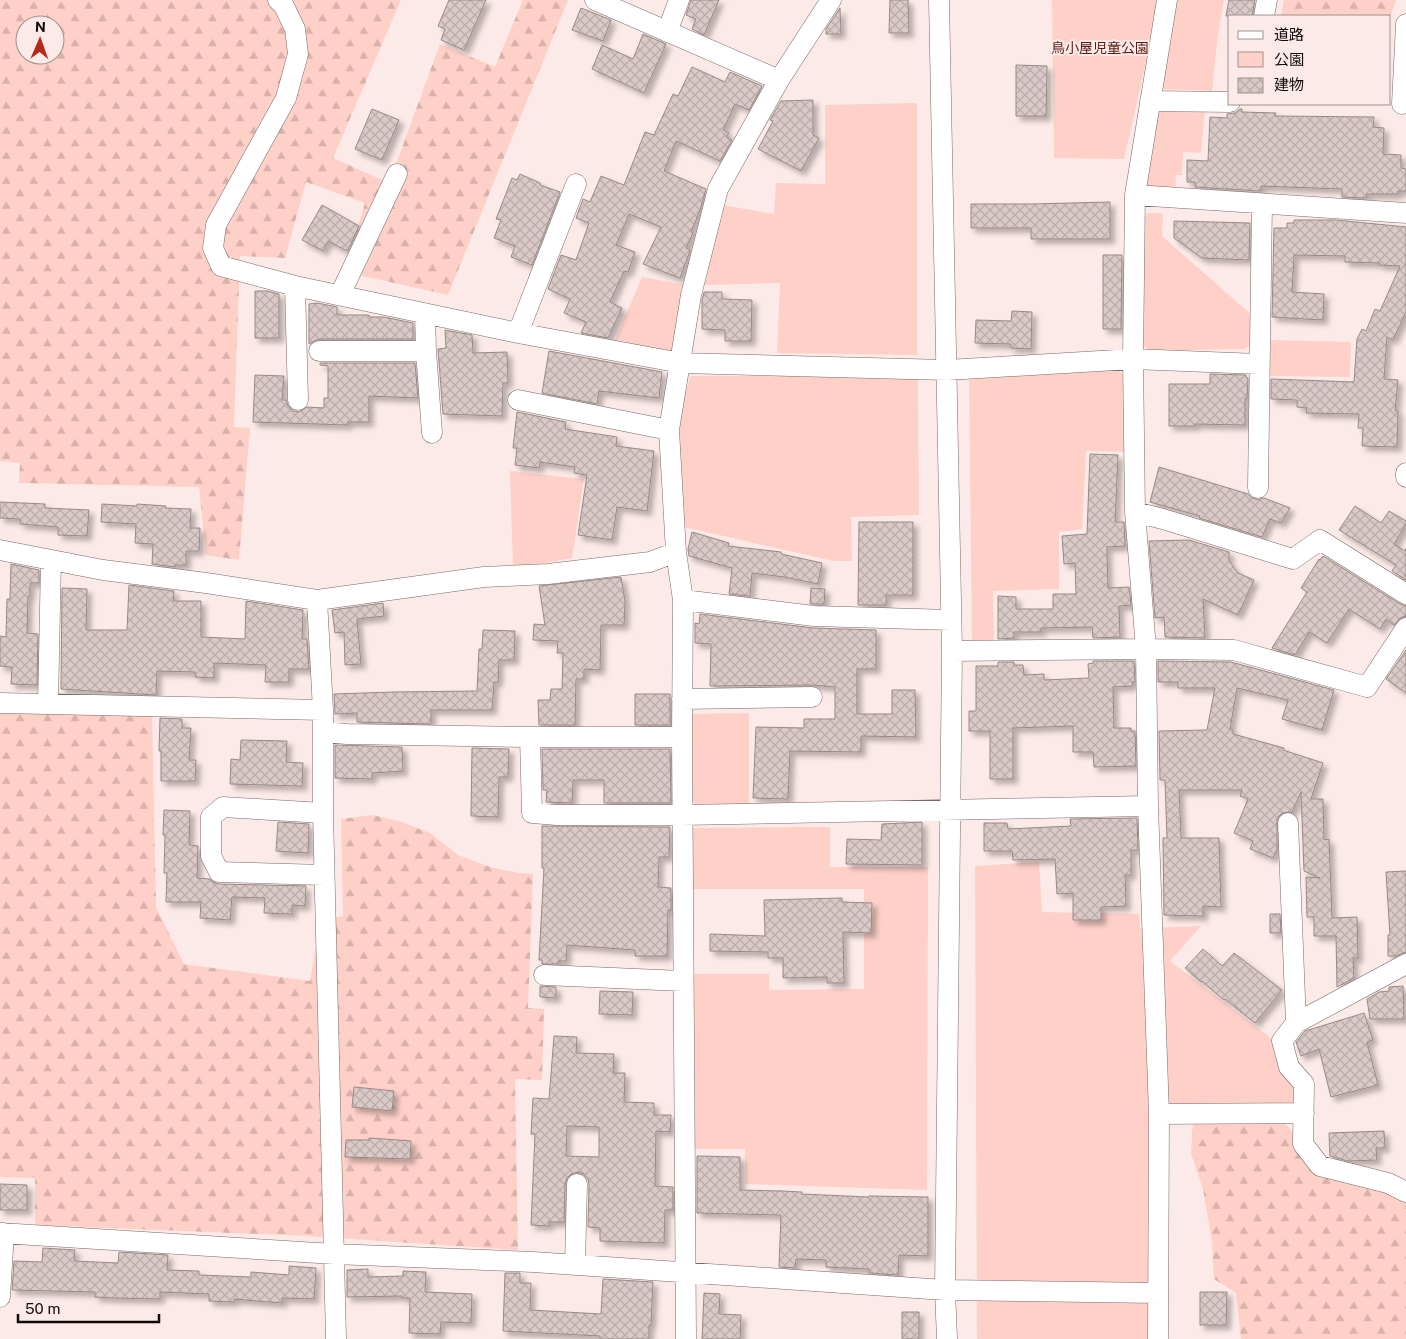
<svg xmlns="http://www.w3.org/2000/svg" width="1406" height="1339" viewBox="0 0 1406 1339" font-family="'Public Sans','Noto Sans JP',sans-serif">
<style>
.green{fill:#fed0c8}
.forest{fill:url(#forest-firs);fill-rule:evenodd}
.building{fill:url(#building-cross-hatch);stroke:#988986;fill-rule:evenodd;filter:url(#shadow)}
.lines{fill:none;stroke-linecap:round;stroke-linejoin:round}
.minor-casing{stroke:#776966;stroke-width:21}
.minor{stroke:#fff;stroke-width:20}
.labels{text-anchor:middle;dominant-baseline:central;stroke-width:4;stroke-linejoin:round;paint-order:stroke}
.park-label{font-size:14px;fill:#581a12;stroke:#fbeae7}
</style>
<defs>
<pattern id="forest-firs" width="22" height="20" patternUnits="userSpaceOnUse" patternTransform="scale(1.25)"><rect width="22" height="20" fill="#fed0c8"/><path d="M5 1l3.5 6h-7zM16 11l3.5 6h-7z" fill="#d9b1aa"/></pattern>
<pattern id="building-cross-hatch" width="8" height="8" patternUnits="userSpaceOnUse" patternTransform="scale(1.25)"><rect width="8" height="8" fill="#dacac7"/><path d="M0 0l8 8M0 8l8-8" fill="none" stroke="#baacaa"/></pattern>
<filter id="shadow"><feDropShadow dx="4.5" dy="4.5" stdDeviation="2.5" flood-color="#0004"/></filter>
</defs>
<rect width="100%" height="100%" fill="#fbeae7"/>
<path class="green" d="M1052,0H1160L1124,159L1054,158Z
M1174,0H1224L1218,34L1212,91L1159,89Z
M917,103V355L777,353L780,283L705,285L722,205L774,214L776,183L825,184V105Z
M1159,109L1205,110L1201,153L1183,152L1182,175H1176L1175,193L1143,187Z
M1148,213H1163L1162,236L1255,318V342L1244,349L1149,351L1138,340L1141,221Z
M642,277L686,285L674,354L614,343Z
M1271,340L1351,342L1350,377L1270,376Z
M1117,369L1128,380L1126,452L1086,451L1082,529L1059,532V589L993,591L994,644H972L969,373Z
M690,376H918L919,515L851,517L852,561H833L684,527L676,430Z
M510,471L584,479L572,558L513,569Z
M749,713V809L700,810L691,799L692,714Z
M830,827V867H928L927,1190L745,1184V1149H695L694,974H769V990L864,989V889H691L690,828Z
M1039,862L1042,912L1139,914L1140,928L1201,926L1170,961L1276,1042L1298,1086V1107L1152,1109L1150,1339H977L975,866Z"/>
<path class="forest" d="M0,0H401L333,158L389,183L440,44L495,67L523,0H568L448,295L345,272L365,203L306,182L285,258L240,256L234,427L250,428L239,560L206,555L199,487L19,483L20,463L0,461ZM25,25H55V55H25Z
M1284,0H1396L1390,18V16H1281Z
M0,712L152,715L156,907L184,964L310,981L320,922L343,916L341,819L372,815L399,821L430,833L458,855L490,867L519,873L533,874L528,1008L544,1009L542,1080L515,1079L518,1250L307,1236L35,1225V1178L0,1177Z
M1193,1122H1284L1320,1166L1406,1201V1339H1241L1236,1293L1214,1279L1212,1241L1203,1189L1191,1153Z"/>
<path class="building" d="M449,0H486L464,50L441,40L445,29L438,26Z
M691,0H719L704,35L692,29L696,19L686,15Z
M890,0H908L909,33H889Z
M1229,0H1255L1252,16H1226Z
M581,8L611,20L603,41L572,30Z
M840,8L841,34H826V29Z
M643,34L666,44L644,93L592,69L602,45L633,59Z
M1016,65L1047,66L1046,116H1016Z
M692,67L725,82L730,72L762,86L749,110L735,104L723,130L729,133L726,137L732,140L720,161L676,141L664,171L706,189L700,210L691,232L693,233L686,248L690,250V251L680,278L643,264L661,227L629,214L616,245L635,252L628,272L624,271L610,302L622,308L608,338L581,333L586,322L564,313L570,299L548,289L561,255L576,260L589,223L576,218L583,199L590,202L601,176L624,185L645,132L654,135L673,94L678,96Z
M813,100V135L819,138L801,171L758,149L773,121L770,120L781,101Z
M372,109L399,120L382,160L355,149Z
M1240,109H1242V112L1276,113L1275,116L1374,117L1373,127L1384,128L1383,154L1401,155V168L1406,169V191H1398V194H1367L1366,198L1342,197V189L1261,186V191L1195,187V182H1187V160L1208,161L1210,117L1227,118V114L1235,113Z
M520,174L540,183V185L560,192L532,265L511,257L515,246L494,238L501,220L496,219L507,191L512,178L517,180Z
M1110,202V239H1031V228H971V204H1031Z
M322,205L359,226L348,250H345L328,241L323,251L302,240Z
M1294,220H1336L1406,227V312L1393,340L1387,337L1384,379L1398,380L1395,411H1398L1397,447L1362,446L1363,428H1358L1359,414L1306,413L1307,408L1297,407V400L1271,399V379L1354,382L1357,339L1362,329L1366,331L1375,309L1380,311L1400,266L1379,265L1380,263L1345,262V256L1294,255L1292,292L1324,294L1323,320L1272,317L1274,228H1287V223H1294Z
M1174,221L1250,223L1249,260L1202,258L1174,238Z
M1103,255H1122L1121,329H1103Z
M255,291H267L279,294V338H255Z
M704,292H722V299L752,300L751,341H725V330L702,329V300Z
M317,303L337,307V315H369V317H384L413,323V339H319L314,341L309,344V304Z
M1012,311L1032,312L1031,349L1011,348V344L975,343L976,320L1011,321Z
M445,330L472,335L473,353L507,352L508,383H503L502,416L443,414L438,349L446,348Z
M549,351L662,372L659,398L599,391L597,404L542,393Z
M320,363H415L418,398L369,396V422H348V425L253,422L255,375L284,376L282,400H286L288,406L293,411L299,412L307,407L324,408V398H328V366L320,365Z
M1210,374L1246,375V378H1248L1247,399L1245,398V425L1195,424V426H1169V384H1210Z
M517,412L566,422L565,429L617,437L616,446L654,451L647,511L617,507L612,540L578,535L587,475L574,473L575,467L540,462L539,468L515,465L517,448H513Z
M1090,454L1118,455L1115,522H1124L1125,546L1107,547V553L1108,588L1129,587L1131,605L1119,606L1120,637L1093,638L1092,627L1041,628V632H1014V638L998,639V596L1016,597V609H1053V594H1076L1075,563L1064,564L1062,536L1087,534Z
M1159,467L1248,494L1252,498L1258,500L1264,498L1290,508L1281,523L1270,519L1262,537L1199,518L1200,516L1150,502Z
M0,502L45,504V508L89,510L87,536L58,535V527L20,524V519L0,518Z
M102,504L137,506V504L166,506L165,508L191,509L190,528H200L199,551H186V565H175V567L152,564L153,544L135,543L136,524L101,522Z
M1355,506L1381,523L1389,511L1406,521V524L1394,544L1405,551L1406,548V580L1392,571L1396,565L1339,530Z
M859,522H913V595H886V605H858Z
M692,532L729,543L728,546L781,552V554L822,563L818,584L785,577L752,573L750,596L729,594L732,568L689,556L688,549Z
M1189,540L1229,552V561L1238,573L1254,580L1238,615L1203,599L1205,638L1165,637L1164,617L1155,618L1149,541Z
M1323,556L1400,604L1406,606V616L1400,618L1394,625L1386,619L1380,629L1349,609L1327,643L1309,632L1295,655L1272,648L1307,592L1301,588L1319,559L1320,560Z
M11,564L39,570V583H30V596H28L27,633L38,634L37,685L11,684L12,667L0,666V636L6,637L7,599H10Z
M621,577L625,601L624,625H601L600,670L584,669V679H576L575,725H539L538,700H550L551,689H562L563,653H557L558,641L533,640L534,624L545,625L539,586Z
M129,585L174,591L173,601H201V637L245,639L246,601L303,610L302,639H307L309,669H289V682H265L266,665L214,663V678L195,677V672L157,671L156,695L61,689L62,588L87,589L86,630H127Z
M811,588L825,589L824,604H810Z
M383,603L384,616L357,619L361,664L345,665L344,632L335,633L332,610Z
M700,614L813,628L876,630V669H857V714H892V690H915L916,737L861,736V752L790,751L788,799L753,798L756,727L804,728V719H835V687L812,685L710,686L711,644L695,643V623L699,624Z
M483,630L515,631L514,660H499L498,682H494L492,710H431V724L357,722V713L335,714L334,694L394,692L477,691L479,649H482Z
M1406,650V693L1386,679Z
M1093,661H1134L1135,682H1132L1133,686L1113,687L1114,728H1131V731H1135L1136,766L1094,767L1093,752H1073V726L1013,728V779H990V731H969V711H976V666H998V662H1014V665H1023L1024,675L1044,674V680L1089,678L1088,664L1093,663Z
M1158,661L1231,662L1334,690L1322,730L1282,719L1288,700L1237,688L1230,729H1233V734L1284,748L1283,750L1323,763L1311,799H1323L1324,840L1329,839L1332,918L1357,917L1358,958H1353L1354,978L1337,987L1336,936H1314V917H1307L1306,877L1320,878L1304,871L1301,792L1292,812L1282,813L1277,818V849L1273,858L1250,849L1253,841L1234,833L1248,799L1240,796L1242,790H1179L1181,838H1219L1221,907L1203,906V916L1164,915L1163,838H1167L1165,780H1160L1159,731L1207,730L1215,688H1178V682H1158Z
M635,694H670V725H635Z
M160,718L182,719V728H191L189,760H196L195,781H161V751H159Z
M241,740L287,741L286,762L303,763L302,786L230,784L231,759L240,760Z
M335,745L402,747L403,771L372,773V779L335,778Z
M472,748L509,749L508,777H499L498,817L471,816Z
M542,749H670L671,803H604V780H573L572,803L546,802L547,790H543Z
M164,810L190,811L189,845L198,846L197,878L210,879L213,882L219,884L306,886L305,906L292,905V914L264,913L265,898L232,897L230,920L200,918L201,902H166L167,873H164L165,835H163Z
M1137,818L1138,850H1131V875H1125L1126,906L1101,907V920H1073V893L1057,894L1055,859L1013,860L1012,851H984V823H1007L1008,829L1071,826L1070,819Z
M278,822L309,824L308,853L276,851Z
M922,822V865L846,864L847,839L881,840L882,824Z
M542,826L670,827L669,857H659L658,887L671,888V911L668,910L667,956H635V950L567,945L566,961H558V964H542V960H539L544,868H542Z
M1406,871V952L1396,956H1388V935H1390L1386,872Z
M842,898V902L872,903L871,933L843,932L844,983H827V977L783,978V958H768V952L710,951V934L765,936L764,900Z
M1270,914H1280L1281,933H1270Z
M1203,949L1222,966L1234,953L1282,990L1255,1023L1225,999L1224,1000L1202,981L1201,982L1185,968Z
M540,986L556,987V998L540,997Z
M1403,986L1404,1019H1370L1367,999L1379,992L1389,991V987Z
M600,991L633,992L632,1015L599,1014Z
M1364,1013L1373,1040L1367,1042L1378,1085L1331,1097L1319,1049L1301,1056L1296,1042L1305,1031Z
M554,1036L577,1037L576,1053L614,1054L613,1073H625L624,1102L654,1103V1115H671L670,1132L656,1131L655,1186L673,1187V1210H665L664,1243L600,1241V1228L588,1227L589,1184L588,1179L584,1174L578,1172L571,1174L567,1178L565,1183L564,1222H549V1226L531,1225L535,1134H531L533,1098L549,1099ZM567,1126L599,1127V1157L566,1156Z
M354,1087L394,1091L392,1111L352,1107Z
M1384,1131L1385,1148H1376L1377,1160L1348,1161L1330,1156L1329,1133Z
M369,1138L411,1141L410,1159L345,1157L346,1140H369Z
M697,1156L740,1157V1190L782,1191L802,1192L801,1194L869,1197V1196L928,1197V1256L899,1255L898,1275L869,1273V1269L826,1267V1260L796,1259L795,1268L779,1267L781,1215L697,1213Z
M0,1184L27,1185V1210H0Z
M43,1248L75,1250L74,1261L118,1263L119,1252L168,1255L167,1270L199,1271V1275L251,1277V1272L289,1275V1266L316,1268L314,1299L283,1298L282,1303L234,1299V1302L209,1301V1294L160,1292V1299L114,1298L95,1297V1292L12,1290L14,1261L42,1262Z
M368,1269V1277L403,1276V1271L426,1272L425,1292L472,1294L471,1323L441,1322L440,1334L409,1333L410,1298H402V1296L347,1297V1270Z
M505,1273H520V1283H531L530,1310L601,1314L603,1279L653,1282L651,1325H649V1339H600V1336L503,1331Z
M1200,1292H1227L1226,1325H1200Z
M704,1293L720,1294L719,1314L741,1315L740,1339H702Z
M902,1312H919V1339H902Z"/>
<g class="lines">
<g class="minor-casing">
<path id="minor" d="M278,0L284,6L295,29L298,54L286,98L216,225L213,248L221,266L295,286
M595,0L779,80
M939,0L952,651L945,1290L947,1339
M1264,16L1267,0
M667,32L679,0
M1150,101L1230,102
M1402,104L1406,24
M1135,195L1406,213
M340,295L397,174
M425,314L426,351L432,433
M518,333L576,184
M319,351H426
M298,400L295,286L518,333L681,363L947,370L1133,359L1259,364
M518,400L669,430
M1406,477V473
M1258,488L1262,204
M1135,512L1163,519L1293,559L1320,540L1406,594
M0,550L103,570L206,583L317,600L484,577L548,574L650,562L676,552
M317,600L323,710V813L336,1339
M683,600L814,616L951,620
M952,651L1146,649L1234,650L1367,687L1406,628
M682,699L812,697
M0,703L323,710
M48,704L51,560
M323,732L347,734L530,737L532,813L557,815H682L1148,806
M530,737H682
M323,813L223,807L211,817V856L219,872L324,875
M1288,823L1296,1023
M1406,964L1296,1023L1282,1041L1289,1067L1304,1084L1303,1144L1320,1166L1388,1183L1406,1192
M544,975L683,981
M1159,1114L1304,1113
M0,1233L334,1254L533,1262L945,1290L1158,1293
M575,1265L577,1184
M0,1297L4,1233
M686,1339L682,737L683,600L676,552L669,430L691,295L718,189L779,80L831,0
M1158,1339L1159,1114L1148,806L1146,649L1135,512L1133,359L1135,195L1167,0"/>
</g>
<use href="#minor" class="minor"/>
</g>
<g class="labels">
<g class="park-label">
<text x="1100" y="48">鳥小屋児童公園</text>
</g>
</g>
<rect x="1228" y="15" width="162" height="90" fill="#fbeae7" stroke="#9d918f"/>
<rect x="1238" y="31" width="25" height="8" fill="#ffffff" stroke="#9d918f"/>
<text x="1274" y="40" font-size="15" fill="#100b0a">道路</text>
<rect x="1238" y="52" width="25" height="15" fill="#fed0c8" stroke="#9d918f"/>
<text x="1274" y="65" font-size="15" fill="#100b0a">公園</text>
<rect x="1238" y="78" width="25" height="15" fill="url(#building-cross-hatch)" stroke="#9d918f"/>
<text x="1274" y="90" font-size="15" fill="#100b0a">建物</text>
<g transform="translate(40 40) rotate(2)"><circle r="24" fill="#fbeae7" stroke="#9d918f"/>
<path d="M0-4L9 19L0 12L-9 19Z" fill="#b5281a"/>
<text y="-8" font-size="14" font-weight="bold" text-anchor="middle" fill="#100b0a">N</text>
</g>
<path d="M18 1314v8h141v-8" fill="none" stroke="#100b0a" stroke-width="2.5"/>
<text x="25" y="1314" font-size="15" fill="#100b0a" stroke="#fbeae7" stroke-width="4" paint-order="stroke">50 m</text>
</svg>
